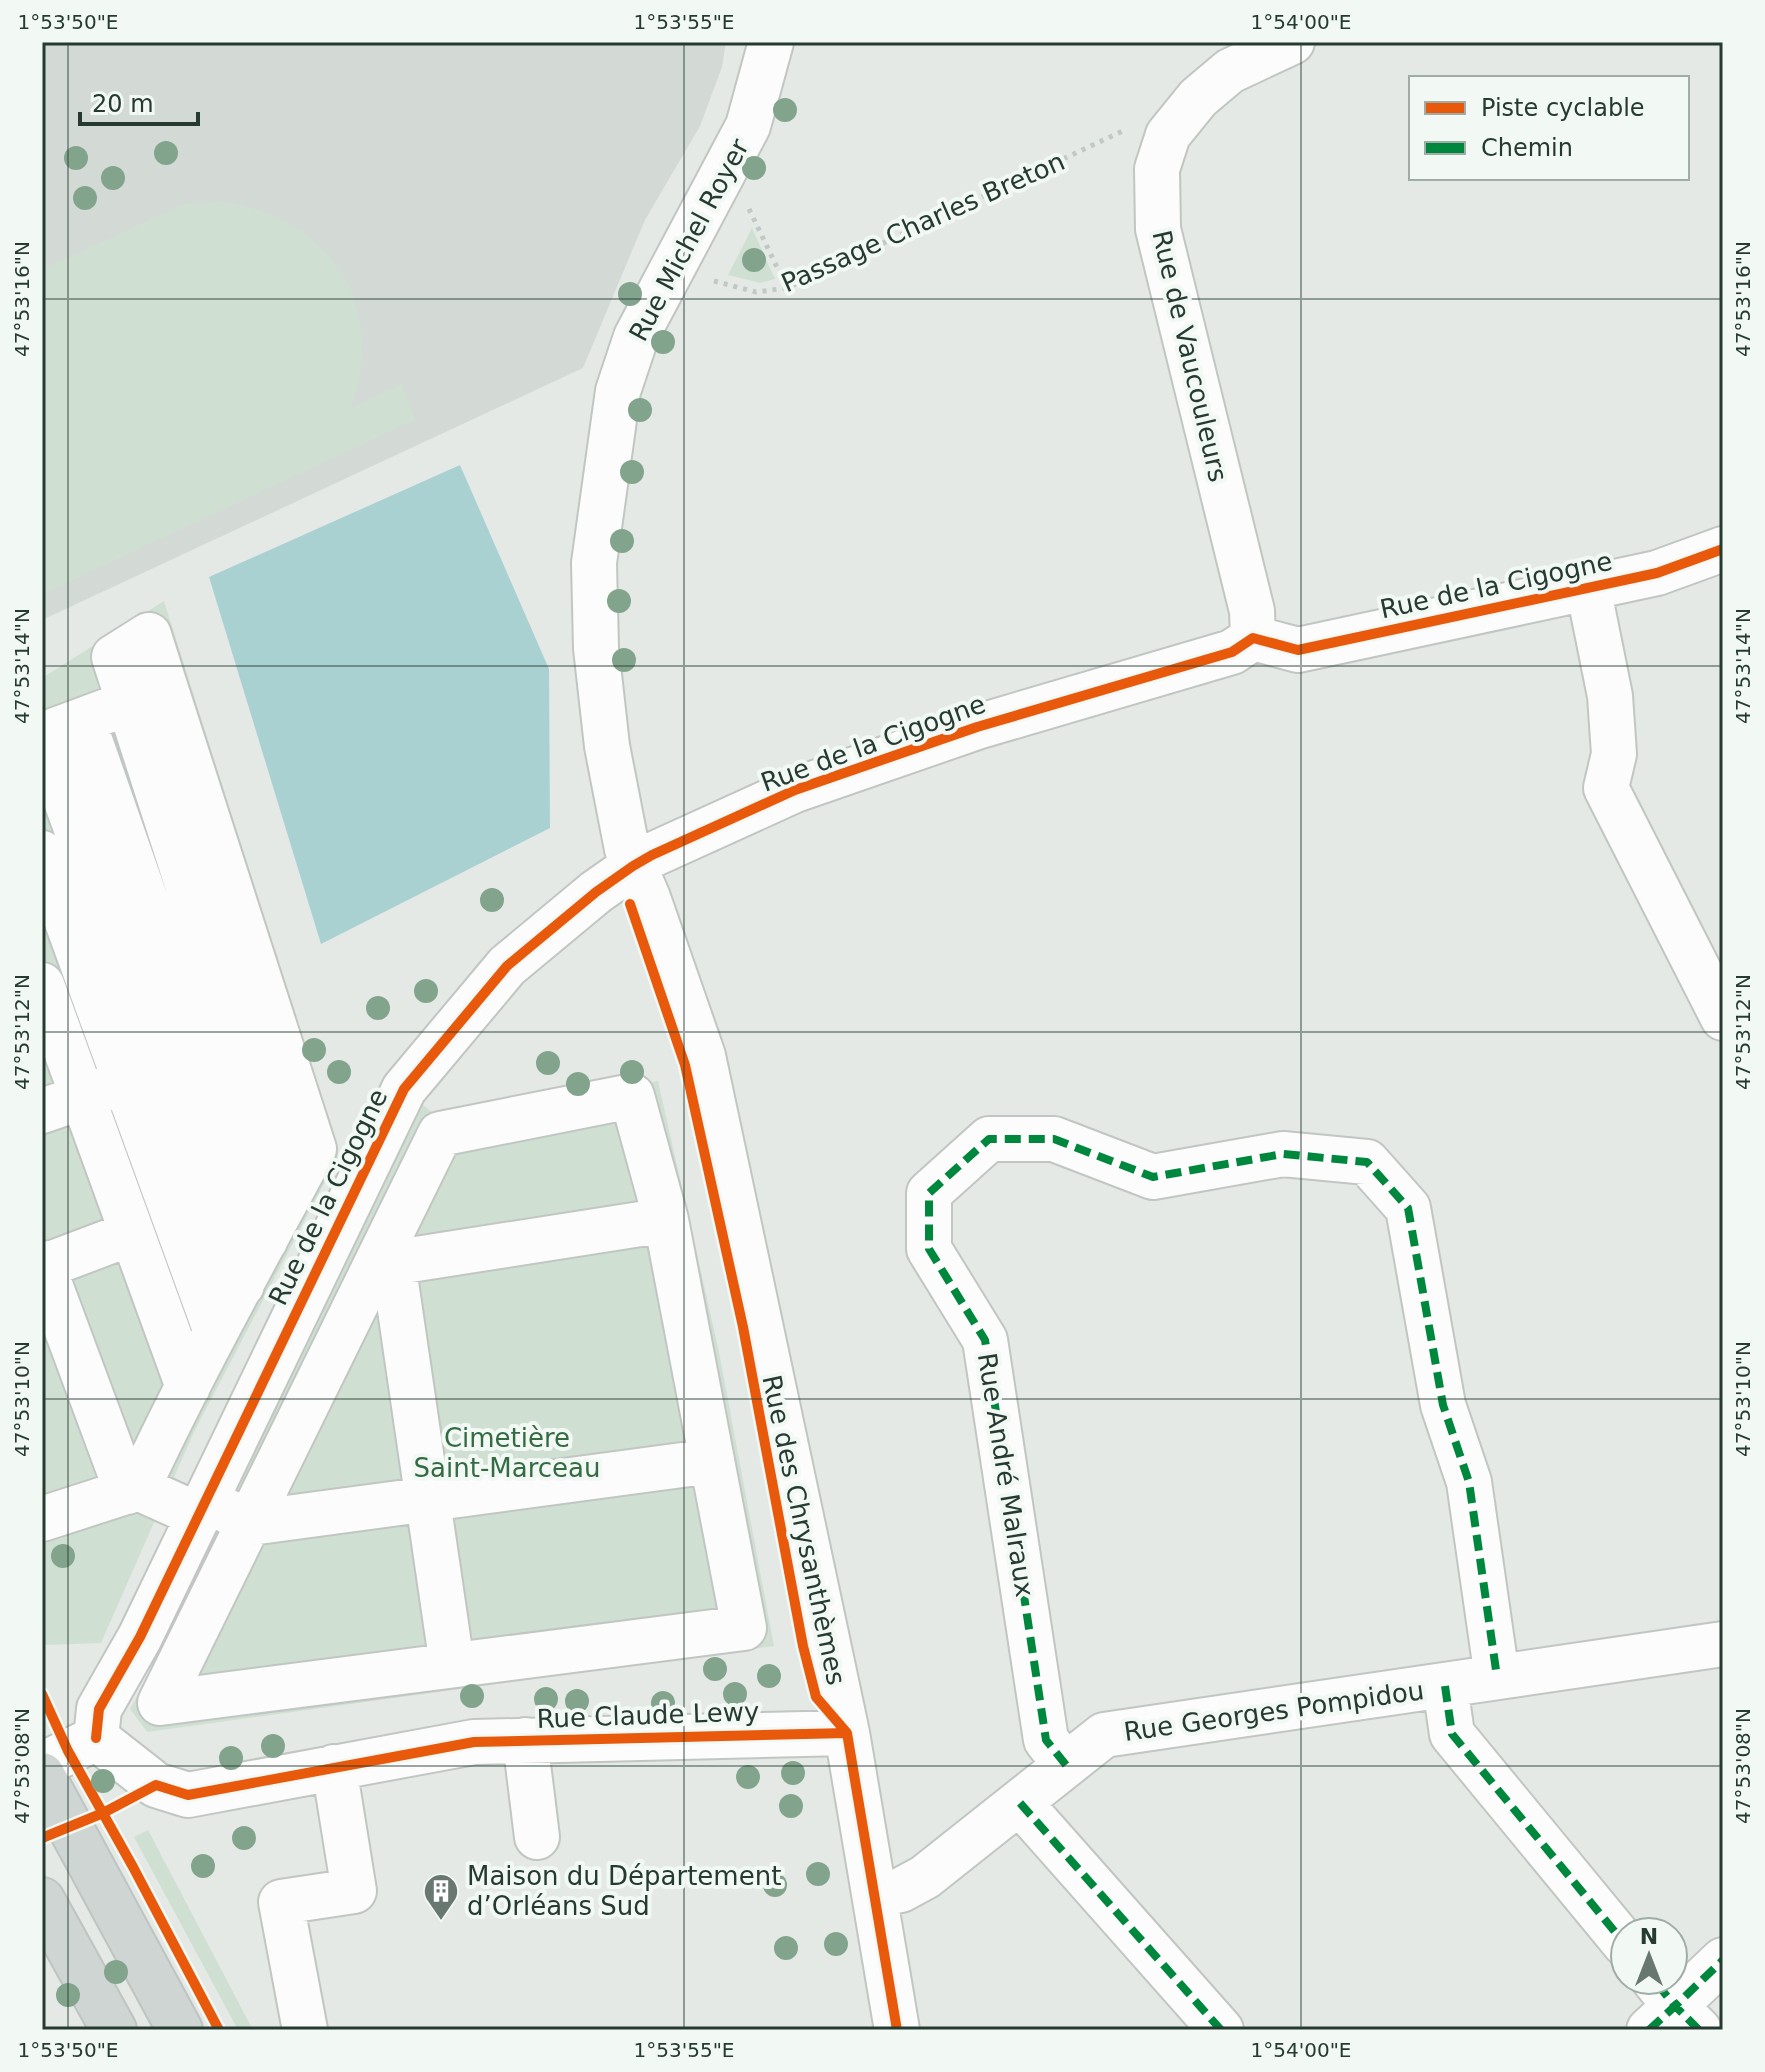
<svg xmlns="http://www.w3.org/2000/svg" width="1765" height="2072" viewBox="0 0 1765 2072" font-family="'DejaVu Sans',sans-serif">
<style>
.built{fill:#d3dad6}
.green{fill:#cfe0d2}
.water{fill:#aad1d2}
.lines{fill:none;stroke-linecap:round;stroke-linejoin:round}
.minor-casing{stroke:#c1c6c3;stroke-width:48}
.major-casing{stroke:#bdc4c1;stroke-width:48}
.path{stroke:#c1c9c4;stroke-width:5;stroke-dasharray:4 6;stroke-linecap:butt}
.minor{stroke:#fbfcfb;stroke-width:44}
.major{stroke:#ced5d2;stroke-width:44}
.quiet{stroke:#00873e;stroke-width:8;stroke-dasharray:16 8;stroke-linecap:butt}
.cycleway-casing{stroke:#f2f8f4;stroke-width:15}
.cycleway{stroke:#e8590c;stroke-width:10}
.tree{fill:#83a48c}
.ticks{fill:none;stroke:#253a31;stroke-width:2;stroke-opacity:0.45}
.labels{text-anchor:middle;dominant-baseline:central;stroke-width:8;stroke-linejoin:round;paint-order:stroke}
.street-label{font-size:26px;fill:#253a31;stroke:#f2f8f4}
.park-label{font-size:26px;fill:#346b43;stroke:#f2f8f4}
.poi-label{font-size:26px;fill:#253a31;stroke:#f2f8f4;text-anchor:start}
.neatline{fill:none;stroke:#253a31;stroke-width:3}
.ticks-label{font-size:20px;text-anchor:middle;fill:#253a31}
</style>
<rect width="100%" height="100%" fill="#e4e9e6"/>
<path class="built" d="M42,42H726L722,67L700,126L645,220L583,368L42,620Z"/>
<path class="green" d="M218,202C327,214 389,305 350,409L401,385L415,419L42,594V270L183,205Z
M752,228L775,279L760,283L728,275Z
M164,601L339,1155L194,1432L101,1643L45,1645L42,1636V678Z
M658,1081L719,1352L774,1646L147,1732L130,1709L178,1621L199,1563L423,1105L446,1123Z
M148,1830L253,2030H238L134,1837Z"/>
<path class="water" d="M460,465L549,669L550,828L321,944L209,577Z"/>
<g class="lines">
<g class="minor-casing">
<path id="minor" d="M771,42L748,126L636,337L618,391L594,563L596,648L607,746L627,849L648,898L703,1056L847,1733L897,2030
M1588,587L1610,696L1614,754L1606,788L1723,1018
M1253,638L1252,611L1158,229L1157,169L1168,135L1198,98L1230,71L1292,42
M166,689L149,635L114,657L288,1198
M83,720L265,1241
M42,853L216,1332
M42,985L188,1387
M632,1096L666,1220L744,1628L160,1703L440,1134Z
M42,1111L111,1087
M393,1262L452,1665
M42,1263L127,1492
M378,1265L666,1220
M42,1267L132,1233
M138,1488C192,1372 254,1261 314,1149L166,689L42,735L242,1285
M229,1512L250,1523L712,1461
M42,1519L138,1488L198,1515
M1445,1686L1452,1734L1625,1944
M96,1738L99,1709L140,1637L404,1089L507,966L596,892L633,866L652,855L795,790L977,727L1232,652L1253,638L1298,650L1657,573L1723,549
M96,1738L156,1785L188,1795L474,1742L847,1733
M525,1740L537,1837
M42,1765L96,1738
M1066,1765L1046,1740L985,1340L929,1249V1193L989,1139H1054L1153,1177L1283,1154L1367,1162L1408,1208L1443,1405L1469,1482L1497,1677
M1020,1803L1221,2030
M876,1895L901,1890L925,1877L1104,1735L1723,1644
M305,2030L281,1902L354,1891L334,1767
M1649,2030L1675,2006L1654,1980
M1699,2030L1675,2006L1723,1960"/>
</g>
<g class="major-casing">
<path id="major" d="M42,1775L180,2030
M42,1900L114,2030"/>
</g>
<path class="path" d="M749,209L787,288
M714,281L756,292L787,288L1127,129"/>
<use href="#minor" class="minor"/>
<use href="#major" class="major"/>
<path class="quiet" d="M1445,1686L1452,1734L1625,1944
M1066,1765L1046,1740L985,1340L929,1249V1193L989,1139H1054L1153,1177L1283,1154L1367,1162L1408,1208L1443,1405L1469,1482L1497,1677
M1020,1803L1221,2030
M1649,2030L1675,2006L1654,1980
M1699,2030L1675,2006L1723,1960"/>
<g class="cycleway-casing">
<path id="cycleway" d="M630,904L685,1065L743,1327L803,1646L816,1697L847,1733
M42,1694L68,1751L133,1867L219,2030
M847,1733L897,2030
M96,1738L99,1709L140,1637L404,1089L507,966L596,892L633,866L652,855L795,790L977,727L1232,652L1253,638L1298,650L1657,573L1723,549
M42,1838L103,1813L156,1785L188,1795L474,1742L847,1733"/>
</g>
<use href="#cycleway" class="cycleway"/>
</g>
<g class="tree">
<circle cx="785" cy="110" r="12"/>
<circle cx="166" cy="153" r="12"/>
<circle cx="76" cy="158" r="12"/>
<circle cx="754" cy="168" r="12"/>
<circle cx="113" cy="178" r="12"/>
<circle cx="85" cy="198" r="12"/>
<circle cx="754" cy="260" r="12"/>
<circle cx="630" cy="294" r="12"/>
<circle cx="663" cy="342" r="12"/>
<circle cx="640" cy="410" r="12"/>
<circle cx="632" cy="472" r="12"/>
<circle cx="622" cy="541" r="12"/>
<circle cx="619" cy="601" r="12"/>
<circle cx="624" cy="660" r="12"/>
<circle cx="492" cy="900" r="12"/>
<circle cx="426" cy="991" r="12"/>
<circle cx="378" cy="1008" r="12"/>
<circle cx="314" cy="1050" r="12"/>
<circle cx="548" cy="1063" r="12"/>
<circle cx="339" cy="1072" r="12"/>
<circle cx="632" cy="1072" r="12"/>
<circle cx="578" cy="1084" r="12"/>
<circle cx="63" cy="1556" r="12"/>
<circle cx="715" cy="1669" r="12"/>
<circle cx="769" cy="1676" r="12"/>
<circle cx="735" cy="1694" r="12"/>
<circle cx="472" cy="1696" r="12"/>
<circle cx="546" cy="1699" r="12"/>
<circle cx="577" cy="1701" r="12"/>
<circle cx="663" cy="1703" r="12"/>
<circle cx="273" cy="1746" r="12"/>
<circle cx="231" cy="1758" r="12"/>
<circle cx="793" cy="1773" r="12"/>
<circle cx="748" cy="1777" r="12"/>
<circle cx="103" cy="1781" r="12"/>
<circle cx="791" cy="1806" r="12"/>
<circle cx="244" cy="1838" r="12"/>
<circle cx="203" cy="1866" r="12"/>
<circle cx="818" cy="1874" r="12"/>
<circle cx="775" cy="1885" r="12"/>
<circle cx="836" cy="1944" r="12"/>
<circle cx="786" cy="1948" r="12"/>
<circle cx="116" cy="1972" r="12"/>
<circle cx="68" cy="1995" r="12"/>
</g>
<path class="ticks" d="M68,42V2030M684,42V2030M1301,42V2030M42,299H1723M42,666H1723M42,1032H1723M42,1399H1723M42,1766H1723"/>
<defs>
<g id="building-pin" transform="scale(1.8)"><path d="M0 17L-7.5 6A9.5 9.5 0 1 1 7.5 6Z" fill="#687770" stroke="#f2f8f4"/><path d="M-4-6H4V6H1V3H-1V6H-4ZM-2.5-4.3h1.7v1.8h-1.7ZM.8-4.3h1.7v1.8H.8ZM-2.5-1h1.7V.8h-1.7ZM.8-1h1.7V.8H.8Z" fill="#fff"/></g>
</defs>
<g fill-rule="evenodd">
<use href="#building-pin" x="441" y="1891"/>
</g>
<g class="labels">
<g class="street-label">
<text transform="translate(923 222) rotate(-24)">Passage Charles Breton</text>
<text transform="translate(689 240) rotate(-62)">Rue Michel Royer</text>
<text transform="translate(1190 356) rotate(77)">Rue de Vaucouleurs</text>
<text transform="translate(1496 585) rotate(-12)">Rue de la Cigogne</text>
<text transform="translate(873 743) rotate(-20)">Rue de la Cigogne</text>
<text transform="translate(328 1197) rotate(-64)">Rue de la Cigogne</text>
<text transform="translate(1006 1475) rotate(81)">Rue André Malraux</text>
<text transform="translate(804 1530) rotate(78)">Rue des Chrysanthèmes</text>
<text transform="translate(1274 1711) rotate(-8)">Rue Georges Pompidou</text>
<text transform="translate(648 1715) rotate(-2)">Rue Claude Lewy</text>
</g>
<g class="park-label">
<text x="507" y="1438">Cimetière<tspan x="507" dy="30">Saint-Marceau</tspan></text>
</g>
<g class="poi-label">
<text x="467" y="1876">Maison du Département<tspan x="467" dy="30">d’Orléans Sud</tspan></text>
</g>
</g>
<rect width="1765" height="2072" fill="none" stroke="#f2f8f4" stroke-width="88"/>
<rect x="1409" y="76" width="280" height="104" fill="#f2f8f4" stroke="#a0aca6" stroke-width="2"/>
<rect x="1425" y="102" width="40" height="12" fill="#e8590c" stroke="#a0aca6" stroke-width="2"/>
<text x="1481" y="116" font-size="24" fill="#253a31">Piste cyclable</text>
<rect x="1425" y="142" width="40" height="12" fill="#00873e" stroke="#a0aca6" stroke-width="2"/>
<text x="1481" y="156" font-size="24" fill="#253a31">Chemin</text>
<g transform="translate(1649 1956)"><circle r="38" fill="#f2f8f4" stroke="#a0aca6" stroke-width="2"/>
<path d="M0-6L14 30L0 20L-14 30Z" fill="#687770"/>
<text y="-12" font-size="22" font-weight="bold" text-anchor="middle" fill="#253a31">N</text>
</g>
<path d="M80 112v12h118v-12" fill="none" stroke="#253a31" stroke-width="4"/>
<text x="92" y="112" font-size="24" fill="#253a31" stroke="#f2f8f4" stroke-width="6" paint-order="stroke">20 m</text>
<rect x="44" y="44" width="1677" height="1984" class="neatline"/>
<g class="ticks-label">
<text x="68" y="29">1°53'50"E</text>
<text x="684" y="29">1°53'55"E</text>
<text x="1301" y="29">1°54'00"E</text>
<text transform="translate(22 299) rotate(-90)" y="7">47°53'16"N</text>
<text transform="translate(1743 299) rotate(-90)" y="7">47°53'16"N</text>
<text transform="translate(22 666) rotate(-90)" y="7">47°53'14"N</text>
<text transform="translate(1743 666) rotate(-90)" y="7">47°53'14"N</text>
<text transform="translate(22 1032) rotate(-90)" y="7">47°53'12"N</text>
<text transform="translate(1743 1032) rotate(-90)" y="7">47°53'12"N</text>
<text transform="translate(22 1399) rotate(-90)" y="7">47°53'10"N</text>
<text transform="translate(1743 1399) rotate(-90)" y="7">47°53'10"N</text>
<text transform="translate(22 1766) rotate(-90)" y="7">47°53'08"N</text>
<text transform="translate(1743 1766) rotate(-90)" y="7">47°53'08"N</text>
<text x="68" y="2057">1°53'50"E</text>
<text x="684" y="2057">1°53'55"E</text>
<text x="1301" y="2057">1°54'00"E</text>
</g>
</svg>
